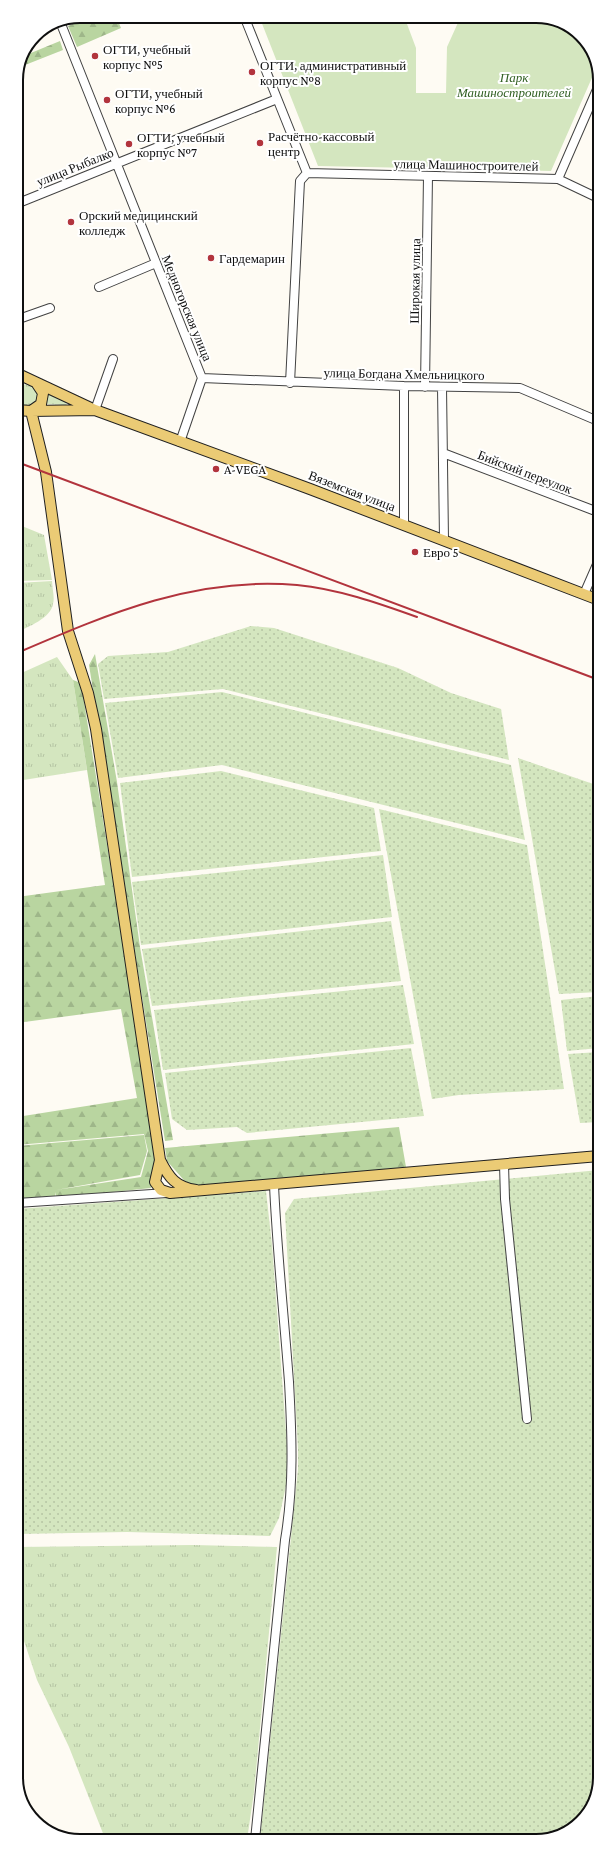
<svg xmlns="http://www.w3.org/2000/svg" width="616" height="1857" viewBox="0 0 616 1857" font-family="'Crimson Pro',serif">
<style>
.grass{fill:url(#grass-tufts)}
.forest{fill:url(#forest-firs)}
.park{fill:#d4e6bf}
.garden{fill:url(#garden-dots)}
.lines{fill:none;stroke-linecap:round;stroke-linejoin:round}
.minor-casing{stroke:#424242;stroke-width:10}
.major-casing{stroke:#202020;stroke-width:12}
.minor{stroke:#fff;stroke-width:8}
.major{stroke:#ebcb75;stroke-width:10}
.rail{stroke:#b2343d;stroke-width:2}
.poi-dot{fill:#b2343d;stroke:#fff;stroke-width:1.5}
.labels{text-anchor:middle;dominant-baseline:central;stroke-width:4;stroke-linejoin:round;paint-order:stroke}
.poi-label{font-size:13px;fill:#0f0f0f;stroke:#fff;text-anchor:start}
.park-label{font-size:13px;font-style:italic;fill:#336125;stroke:#fff}
.street-label{font-size:13px;fill:#0f0f0f;stroke:#fff}
.rim{fill:none;stroke:#0f0f0f;stroke-width:2}
</style>
<defs>
<pattern id="grass-tufts" width="24" height="20" patternUnits="userSpaceOnUse"><rect width="24" height="20" fill="#d4e6bf"/><path d="M3 7l-1-3M5 7V3M7 7l1-3M15 17l-1-3M17 17v-4M19 17l1-3" fill="none" stroke="#b5c4a3"/></pattern>
<pattern id="forest-firs" width="22" height="20" patternUnits="userSpaceOnUse"><rect width="22" height="20" fill="#b9d5a0"/><path d="M5 1l3.5 6h-7zM16 11l3.5 6h-7z" fill="#9eb689"/></pattern>
<pattern id="garden-dots" width="8" height="8" patternUnits="userSpaceOnUse"><rect width="8" height="8" fill="#d4e6bf"/><path d="M2 2h.1M6 6h.1" fill="none" stroke="#b5c4a3" stroke-width="1.8" stroke-linecap="round"/></pattern>
</defs>
<rect width="100%" height="100%" fill="#fefbf3"/>
<path class="grass" d="M16,383L34,386L40,395L34,406L17,407Z
M47,393L67,402L66,405L45,404Z
M17,524L44,535L52,580L17,581Z
M52,581C52,588 55,597 53,604C51,618 28,627 17,632V583Z
M57,657L73,680L87,770L17,781V675Z
M193,1545L277,1547L254,1792L247,1840L106,1841L69,1747L37,1680L18,1623V1547Z"/>
<path class="forest" d="M93,16H116L121,28L77,47L68,26Z
M60,41L63,50L20,67L26,55Z
M95,654L117,782L140,947L173,1140L165,1141L89,665Z
M73,680L81,683L158,1161L151,1188L56,1198V1192L55,1197L17,1200V1146L144,1135L147,1151L140,1175L56,1190L141,1177L148,1151L144,1134L17,1145V1117L137,1098L121,1009L17,1023V897L105,885Z
M399,1127L406,1167L190,1187L167,1161L165,1148Z"/>
<path class="park" d="M259,16H404L416,48V93H446L447,47L461,16H540L578,32L598,64L551,171L318,166Z"/>
<path class="garden" d="M251,626L274,628L398,668L451,693L501,709L509,760L223,689L104,699L98,664L108,656L168,652Z
M222,692L511,765L525,840L222,765L118,778L105,703Z
M518,758L599,786V992L559,994Z
M221,771L374,808L381,851L132,877L120,783Z
M379,809L527,845L564,1089L459,1095L432,1099Z
M383,855L392,917L141,945L132,882Z
M391,921L401,981L152,1006L142,949Z
M403,985L414,1044L163,1070L154,1010Z
M599,996V1048L567,1051L561,1000Z
M411,1048L424,1116L247,1133L237,1127L187,1130L172,1119L165,1073Z
M599,1052V1122L580,1123L568,1054Z
M599,1170L600,1777L587,1816L552,1839L260,1840L298,1469V1449L285,1213L294,1199Z
M266,1191L272,1245L289,1472L279,1518L270,1536L127,1532L18,1534L17,1209Z"/>
<g class="lines">
<g class="minor-casing">
<path id="minor" d="M244,16L307,173L558,179L598,198
M61,24L202,378
M558,179L598,87
M16,204L277,99
M99,287L156,263
M16,320L50,308
M202,378L404,386L520,388L598,421
M290,383L300,181L307,173
M404,386V525
M425,387L428,176
M442,387L444,540
M95,410L113,359
M180,442L202,378
M443,453L598,512
M584,594L598,562
M504,1164L505,1199L527,1419
M17,1203L167,1193
M255,1840L285,1540C294,1486 292,1436 289,1382C284,1316 277,1251 274,1185"/>
</g>
<g class="major-casing">
<path id="major" d="M16,373L95,410L310,489L599,600
M17,410L31,411L41,404L43,393L37,384
M95,410L31,411L46,472L68,631L88,693L96,729L160,1160C169,1178 176,1187 196,1190
M160,1160L155,1182L161,1190L170,1193L599,1156"/>
</g>
<use href="#minor" class="minor"/>
<use href="#major" class="major"/>
<path class="rail" d="M17,462L599,680
M17,653C108,614 195,576 297,585C338,589 378,603 417,617"/>
</g>
<g class="poi-dot">
<circle cx="95" cy="56" r="4"/>
<circle cx="252" cy="72" r="4"/>
<circle cx="107" cy="100" r="4"/>
<circle cx="260" cy="143" r="4"/>
<circle cx="129" cy="144" r="4"/>
<circle cx="71" cy="222" r="4"/>
<circle cx="211" cy="258" r="4"/>
<circle cx="216" cy="469" r="4"/>
<circle cx="415" cy="552" r="4"/>
</g>
<g class="labels">
<g class="poi-label">
<text x="103" y="49">ОГТИ, учебный<tspan x="103" dy="15">корпус №5</tspan></text>
<text x="260" y="65">ОГТИ, административный<tspan x="260" dy="15">корпус №8</tspan></text>
<text x="115" y="93">ОГТИ, учебный<tspan x="115" dy="15">корпус №6</tspan></text>
<text x="268" y="136">Расчётно-кассовый<tspan x="268" dy="15">центр</tspan></text>
<text x="137" y="137">ОГТИ, учебный<tspan x="137" dy="15">корпус №7</tspan></text>
<text x="79" y="215">Орский медицинский<tspan x="79" dy="15">колледж</tspan></text>
<text x="219" y="258">Гардемарин</text>
<text x="224" y="469">A-VEGA</text>
<text x="423" y="552">Евро 5</text>
</g>
<g class="park-label">
<text x="514" y="77">Парк<tspan x="514" dy="15">Машиностроителей</tspan></text>
</g>
<g class="street-label">
<text transform="translate(466 165) rotate(1)">улица Машиностроителей</text>
<text transform="translate(75 167) rotate(-22)">улица Рыбалко</text>
<text transform="translate(415 281) rotate(-89)">Широкая улица</text>
<text transform="translate(187 308) rotate(68)">Медногорская улица</text>
<text transform="translate(404 374) rotate(1)">улица Богдана Хмельницкого</text>
<text transform="translate(525 472) rotate(21)">Бийский переулок</text>
<text transform="translate(352 491) rotate(21)">Вяземская улица</text>
</g>
</g>
<path d="M0 0H616V1857H0ZM80 23H536A57 57 0 0 1 593 80V1777A57 57 0 0 1 536 1834H80A57 57 0 0 1 23 1777V80A57 57 0 0 1 80 23Z" fill="#fff" fill-rule="evenodd"/>
<path class="rim" d="M80 23H536A57 57 0 0 1 593 80V1777A57 57 0 0 1 536 1834H80A57 57 0 0 1 23 1777V80A57 57 0 0 1 80 23Z"/>
</svg>
